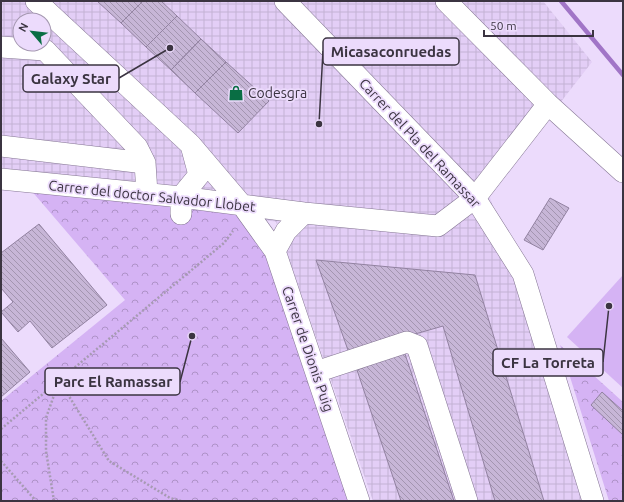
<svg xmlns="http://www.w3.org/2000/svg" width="624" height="502" viewBox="0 0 624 502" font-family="Ubuntu,sans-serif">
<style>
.industrial{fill:url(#industrial-grid);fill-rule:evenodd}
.park{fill:url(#park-crowns)}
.garden{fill:#d5b3f4}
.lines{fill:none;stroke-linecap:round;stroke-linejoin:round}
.stream{stroke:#a175c7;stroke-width:4.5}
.building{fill:url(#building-back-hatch);stroke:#9282a1}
.minor-casing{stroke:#857694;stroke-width:22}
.path{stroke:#a79ab3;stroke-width:2.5;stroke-dasharray:2 2;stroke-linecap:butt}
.minor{stroke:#fff;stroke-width:21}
.labels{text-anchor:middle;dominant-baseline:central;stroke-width:3.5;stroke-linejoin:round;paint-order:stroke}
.poi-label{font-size:14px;fill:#3b3441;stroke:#ecdbfc;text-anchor:start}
.street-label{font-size:14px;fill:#3b3441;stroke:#ecdbfc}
.leader{fill:none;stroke:#3b3441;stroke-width:1.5}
.callout-dot{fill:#3b3441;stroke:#ecdbfc;stroke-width:1.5}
.callout{fill:#ecdbfc;stroke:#3b3441;stroke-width:1.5}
.callout-label{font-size:15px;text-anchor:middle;font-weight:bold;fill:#3b3441}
</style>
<defs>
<pattern id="industrial-grid" width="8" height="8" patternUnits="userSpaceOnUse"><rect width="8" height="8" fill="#e3cef6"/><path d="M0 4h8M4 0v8" fill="none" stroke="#c4b2d4"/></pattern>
<pattern id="park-crowns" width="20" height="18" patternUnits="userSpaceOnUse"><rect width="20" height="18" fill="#d5b3f4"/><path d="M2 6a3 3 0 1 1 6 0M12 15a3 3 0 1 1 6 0" fill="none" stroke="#ae92c7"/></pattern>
<pattern id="building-back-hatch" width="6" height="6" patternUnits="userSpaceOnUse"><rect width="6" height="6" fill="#c7b6d7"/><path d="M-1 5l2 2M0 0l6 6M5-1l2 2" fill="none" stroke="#a395b0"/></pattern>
</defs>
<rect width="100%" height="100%" fill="#ecdbfc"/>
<path class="industrial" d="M1,1H543L592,62L489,194L582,501H373L276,222L9,169L1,177ZM20,20H44V44H20Z"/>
<path class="park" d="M24,182L242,205L275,251L359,501H1V401L125,300Z
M560,345L623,402V501H609Z"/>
<path class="garden" d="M623,275V388L567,337Z"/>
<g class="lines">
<path class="stream" d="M561,1L623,75"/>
</g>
<path class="building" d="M97,1H143L121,23Z
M143,1H161L177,16L146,47L121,23Z
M177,16L201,39L171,70L146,47Z
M201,39L226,62L195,93L171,70Z
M226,62L269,101L238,133L195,93Z
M550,198L569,208L543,250L524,240Z
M39,224L107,305L52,348L30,321L18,332L1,312L13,302L1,288V253Z
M316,260L475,275L544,501H495L443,326L349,353Z
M1,338L30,372L1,397Z
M404,351L454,501H401L357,370Z
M602,392L623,411V435L591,405Z"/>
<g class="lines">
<g class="minor-casing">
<path id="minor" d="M36,1L191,145L242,205L275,251L359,501
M285,1L475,198L523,274L593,501
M446,1L548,104L623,172
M1,47L45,50L137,147L145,163
M1,146L145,163L147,193
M1,179L181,197L304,213L438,226L475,198L548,104
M181,214V197L199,175L192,149
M275,251L286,231L304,213
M316,372L407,342L417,346L467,501"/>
</g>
<path class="path" d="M59,380L109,461L170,498L181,501
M1,429L224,243L233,231
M1,461L36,501
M54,501L46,451V418L59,381"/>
<use href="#minor" class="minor"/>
</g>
<defs>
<g id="shop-bare" transform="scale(1.2)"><path d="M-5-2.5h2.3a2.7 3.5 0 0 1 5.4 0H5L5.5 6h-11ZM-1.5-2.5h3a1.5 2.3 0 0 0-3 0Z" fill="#096e44" stroke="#ecdbfc" stroke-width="2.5" paint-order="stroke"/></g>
</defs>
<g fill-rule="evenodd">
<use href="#shop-bare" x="236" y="93"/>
</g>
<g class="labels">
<g class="poi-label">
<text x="248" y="93">Codesgra</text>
</g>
<g class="street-label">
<text transform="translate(420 143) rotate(47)">Carrer del Pla del Ramassar</text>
<text transform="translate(152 196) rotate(6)">Carrer del doctor Salvador Llobet</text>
<text transform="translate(308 349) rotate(71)">Carrer de Dionis Puig</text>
</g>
</g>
<path class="leader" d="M319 124L323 51M170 48L119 78M609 306L603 362M192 336L180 382"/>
<g class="callout-dot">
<circle cx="319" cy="124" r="4"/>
<circle cx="170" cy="48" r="4"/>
<circle cx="609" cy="306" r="4"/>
<circle cx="192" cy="336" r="4"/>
</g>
<g class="callout">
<rect x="323" y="38" width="136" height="27" rx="4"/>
<rect x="23" y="65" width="96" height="27" rx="4"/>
<rect x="493" y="349" width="110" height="27" rx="4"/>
<rect x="45" y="368" width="135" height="27" rx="4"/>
</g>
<g class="callout-label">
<text x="391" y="57">Micasaconruedas</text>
<text x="71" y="84">Galaxy Star</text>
<text x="548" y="368">CF La Torreta</text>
<text x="113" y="387">Parc El Ramassar</text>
</g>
<rect width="624" height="502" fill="none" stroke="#3b3441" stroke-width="4"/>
<g transform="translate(32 32) rotate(298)"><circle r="19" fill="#ecdbfc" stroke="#a598b1"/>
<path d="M0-3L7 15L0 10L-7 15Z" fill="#096e44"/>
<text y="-6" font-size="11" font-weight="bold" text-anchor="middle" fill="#3b3441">N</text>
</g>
<path d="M484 30v6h109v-6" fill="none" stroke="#3b3441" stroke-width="2"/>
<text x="490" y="30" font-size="12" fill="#3b3441" stroke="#ecdbfc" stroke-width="3" paint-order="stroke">50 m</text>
</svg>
